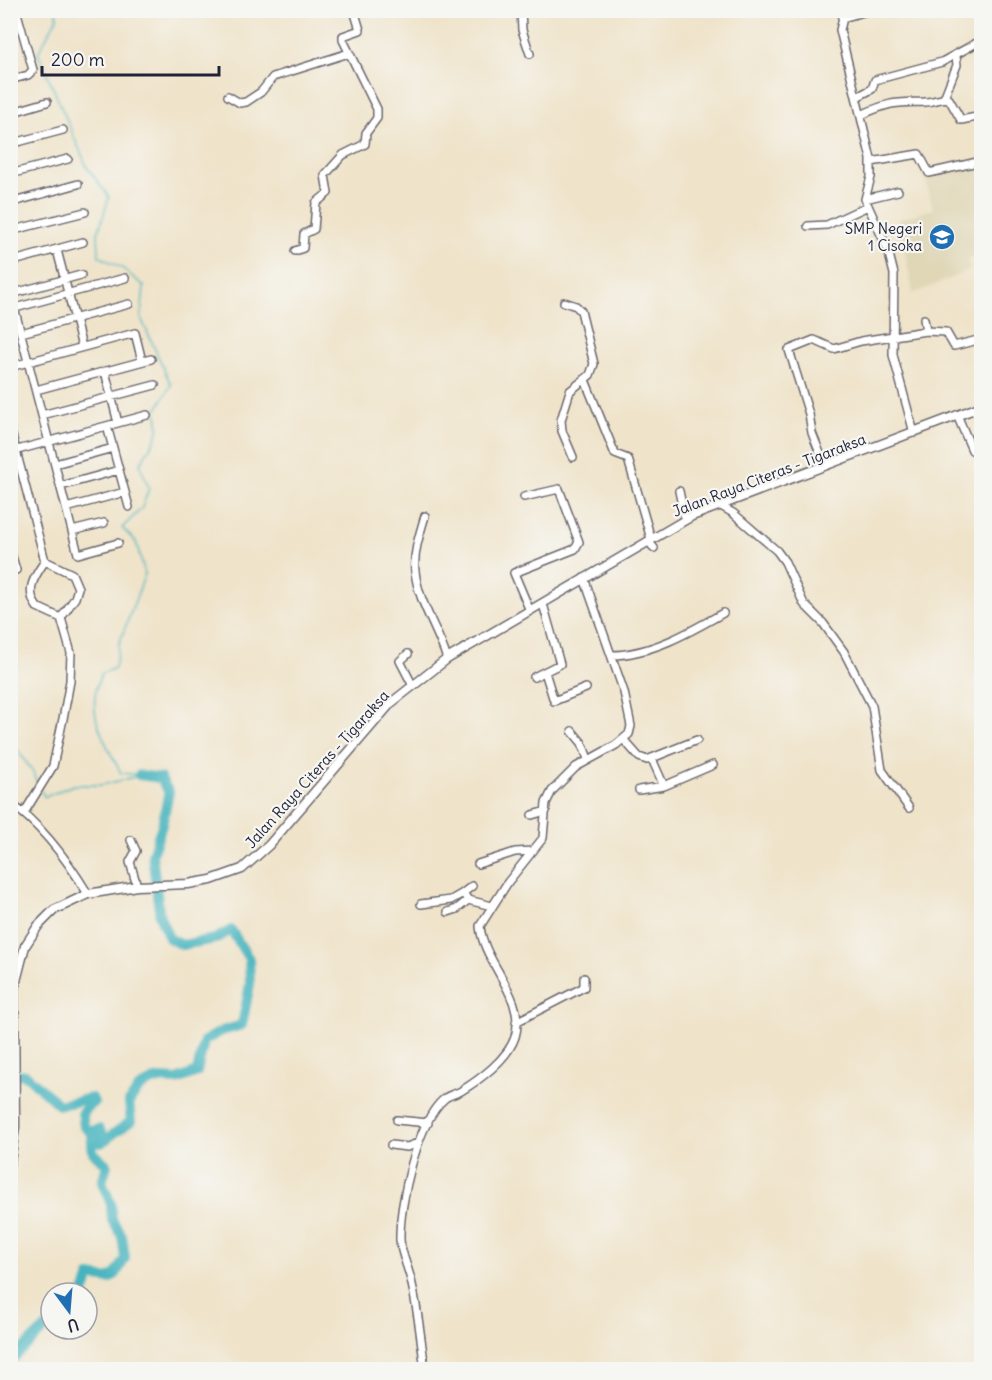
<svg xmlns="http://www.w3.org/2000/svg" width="992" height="1380" viewBox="0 0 992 1380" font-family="Delius,sans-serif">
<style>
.built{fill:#e0d7b7}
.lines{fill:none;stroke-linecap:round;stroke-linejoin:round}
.stream{stroke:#44b4be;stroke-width:1.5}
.river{stroke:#44b4be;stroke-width:10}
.minor-casing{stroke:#6a666d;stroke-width:10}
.major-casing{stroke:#6a666d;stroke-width:11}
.minor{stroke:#fff;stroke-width:7}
.major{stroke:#fff;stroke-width:8}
.labels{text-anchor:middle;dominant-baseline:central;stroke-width:4.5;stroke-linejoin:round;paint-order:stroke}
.poi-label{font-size:15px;fill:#22223b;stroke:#f6f6f2;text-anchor:end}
.street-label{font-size:15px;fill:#22223b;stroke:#f6f6f2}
</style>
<rect width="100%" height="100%" fill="#f6f6f2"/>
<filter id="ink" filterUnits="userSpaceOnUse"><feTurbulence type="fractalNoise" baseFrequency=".0167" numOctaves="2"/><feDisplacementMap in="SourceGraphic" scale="12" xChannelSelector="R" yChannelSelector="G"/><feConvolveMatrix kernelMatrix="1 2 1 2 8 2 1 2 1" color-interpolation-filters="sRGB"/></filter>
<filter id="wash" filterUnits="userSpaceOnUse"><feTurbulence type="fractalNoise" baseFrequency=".008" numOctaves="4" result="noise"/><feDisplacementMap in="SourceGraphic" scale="24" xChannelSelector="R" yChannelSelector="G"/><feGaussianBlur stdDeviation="1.35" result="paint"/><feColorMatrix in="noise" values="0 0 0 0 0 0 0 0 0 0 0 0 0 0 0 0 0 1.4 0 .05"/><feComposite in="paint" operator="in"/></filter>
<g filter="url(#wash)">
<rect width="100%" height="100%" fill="#efe3c9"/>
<path class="built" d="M981,158V255L967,259L970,270L913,294L899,219L933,209L924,173Z"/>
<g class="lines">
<path class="stream" d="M57,10V18L38,53L87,167L109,197L98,233L99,256L122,268L144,286L141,318L171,385L156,411C164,440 150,442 140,465L149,488L142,508L122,528L136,542L145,574L119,644L115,668L102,673C83,710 104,740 121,773L139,775
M10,739L33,772L37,784
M41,791L45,797L73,785H102L138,776"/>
<path class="river" d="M10,1073L26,1075L59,1105L92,1098L94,1102L82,1112L84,1126L89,1131L99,1129L106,1140
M84,1293L90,1276L109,1279L116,1274L125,1258L122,1236L112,1220L111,1204L102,1182L107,1165L93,1152L91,1137L101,1143L131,1121L129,1102L140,1087L157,1079L177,1080L197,1072L204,1041L222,1031L242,1025L250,984L249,959L231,930L215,939L182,945L169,938L160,917L152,855L162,825L169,792L160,778L139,775
M10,1361L51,1323"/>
</g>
</g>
<g filter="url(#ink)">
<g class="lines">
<g class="minor-casing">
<path id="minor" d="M521,10L522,30L530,54
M845,10L840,30L871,159V177L865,199L888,250L894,274L893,355L914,433
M842,18L871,10
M10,80L28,75L33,70L17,13
M228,96L240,103L246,102L261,92L273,77L349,53
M857,97L872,89L875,80L942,62L982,40
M944,98L957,65L956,56
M10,113L47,102
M861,115C892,101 894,103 926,102C934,102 942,97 949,99L961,120L982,116
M10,144L63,130
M871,162L919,154L929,173L982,161
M10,174L68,159
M865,199L898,191
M10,203L78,184
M808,226L827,225L868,206
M10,231L85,212
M57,250L82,347
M295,251L303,248L304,234L314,229L316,203L328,193L325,175L343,155L365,144L366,133L377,118V109L343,40V36L360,30L354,10
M10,262L83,242
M10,292L78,554L118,543
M11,294L81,275
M564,302L576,306L581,311L594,364L590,375L570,391L561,420L562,431L573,457
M15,308L125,278
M926,331L946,332L954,346L982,339
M21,333L129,304
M10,367L135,333L142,361
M105,371L118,423
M585,380L615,454L628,459L651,539
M36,390L151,359
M42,415L155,385
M957,415L972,450
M107,426L129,507
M10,428L45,561L72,574L78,588L75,598L61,618L71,653L70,681L64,714L53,766L24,813
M10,452L147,415
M55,464L113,448
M825,466L812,433L809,414L789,350L814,340L834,349L861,341L926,331L924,319
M61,486L119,470
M679,491L685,520
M524,497L559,489L579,542L575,549L514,573L530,611
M719,505L733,513L777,551L785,562L804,604L823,623L844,652L872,706L882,770L909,808
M66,508L125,492
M425,516C420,533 413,553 415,571C418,602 438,629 447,659
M72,531L104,523
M648,541L654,548
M10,550L16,570L10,572
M45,561C34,577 25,590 37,607L61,618
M408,654L400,661L413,686
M611,655C650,655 690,632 723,613
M545,672L554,701L586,688
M534,677L560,664L543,604
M572,731L582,743L588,759
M624,740L639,757L647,760L697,740
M652,759L664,786L713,765
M639,790L664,786
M10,803C43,826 68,861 88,894
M532,815L546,811
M131,840L136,851L130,862L137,886
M478,864L515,852L533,851
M463,893L472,886
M421,904L451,900L463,893L468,900
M448,912L457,909L468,900L492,906
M516,1022L584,987V978
M397,1120L428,1123
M391,1145L407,1147L418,1143
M425,1370C421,1340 418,1309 411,1280C408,1267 401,1253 400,1240C399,1205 417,1122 444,1099C448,1095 456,1094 461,1091C479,1080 508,1059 515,1037C527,997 483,963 480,926L508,882L543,838L546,803L552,791L576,767L616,745L629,734L631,726L624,692L584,578"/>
</g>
<g class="major-casing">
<path id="major" d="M10,1162L15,1127L14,989L25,946L38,926L54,910L88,894L137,886L188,884L211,880L242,869L269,845L391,703L447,659L692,516L982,406"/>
</g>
<use href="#minor" class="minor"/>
<use href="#major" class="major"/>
</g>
</g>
<defs>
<g id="school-disc" transform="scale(1.35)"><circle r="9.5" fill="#1f6fb2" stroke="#f6f6f2"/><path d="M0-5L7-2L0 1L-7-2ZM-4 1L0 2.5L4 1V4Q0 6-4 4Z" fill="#fff"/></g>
</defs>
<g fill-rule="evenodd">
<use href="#school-disc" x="942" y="237"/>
</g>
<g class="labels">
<g class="poi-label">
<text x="922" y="228">SMP Negeri<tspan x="922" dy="17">1 Cisoka</tspan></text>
</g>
<g class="street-label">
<text transform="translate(769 475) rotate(-21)">Jalan Raya Citeras - Tigaraksa</text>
<text transform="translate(317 769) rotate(-48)">Jalan Raya Citeras - Tigaraksa</text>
</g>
</g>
<rect width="992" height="1380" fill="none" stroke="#f6f6f2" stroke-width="36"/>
<g transform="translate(69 1311) rotate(164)"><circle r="28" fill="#f6f6f2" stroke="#a1a1a9" stroke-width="1.5"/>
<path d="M0-4.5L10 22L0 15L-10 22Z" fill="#1f6fb2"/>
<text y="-9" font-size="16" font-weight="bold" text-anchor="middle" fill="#22223b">U</text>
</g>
<path d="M42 66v9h177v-9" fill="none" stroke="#22223b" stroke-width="3"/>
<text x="51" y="66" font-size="18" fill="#22223b" stroke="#f6f6f2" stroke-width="4.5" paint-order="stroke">200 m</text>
</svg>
